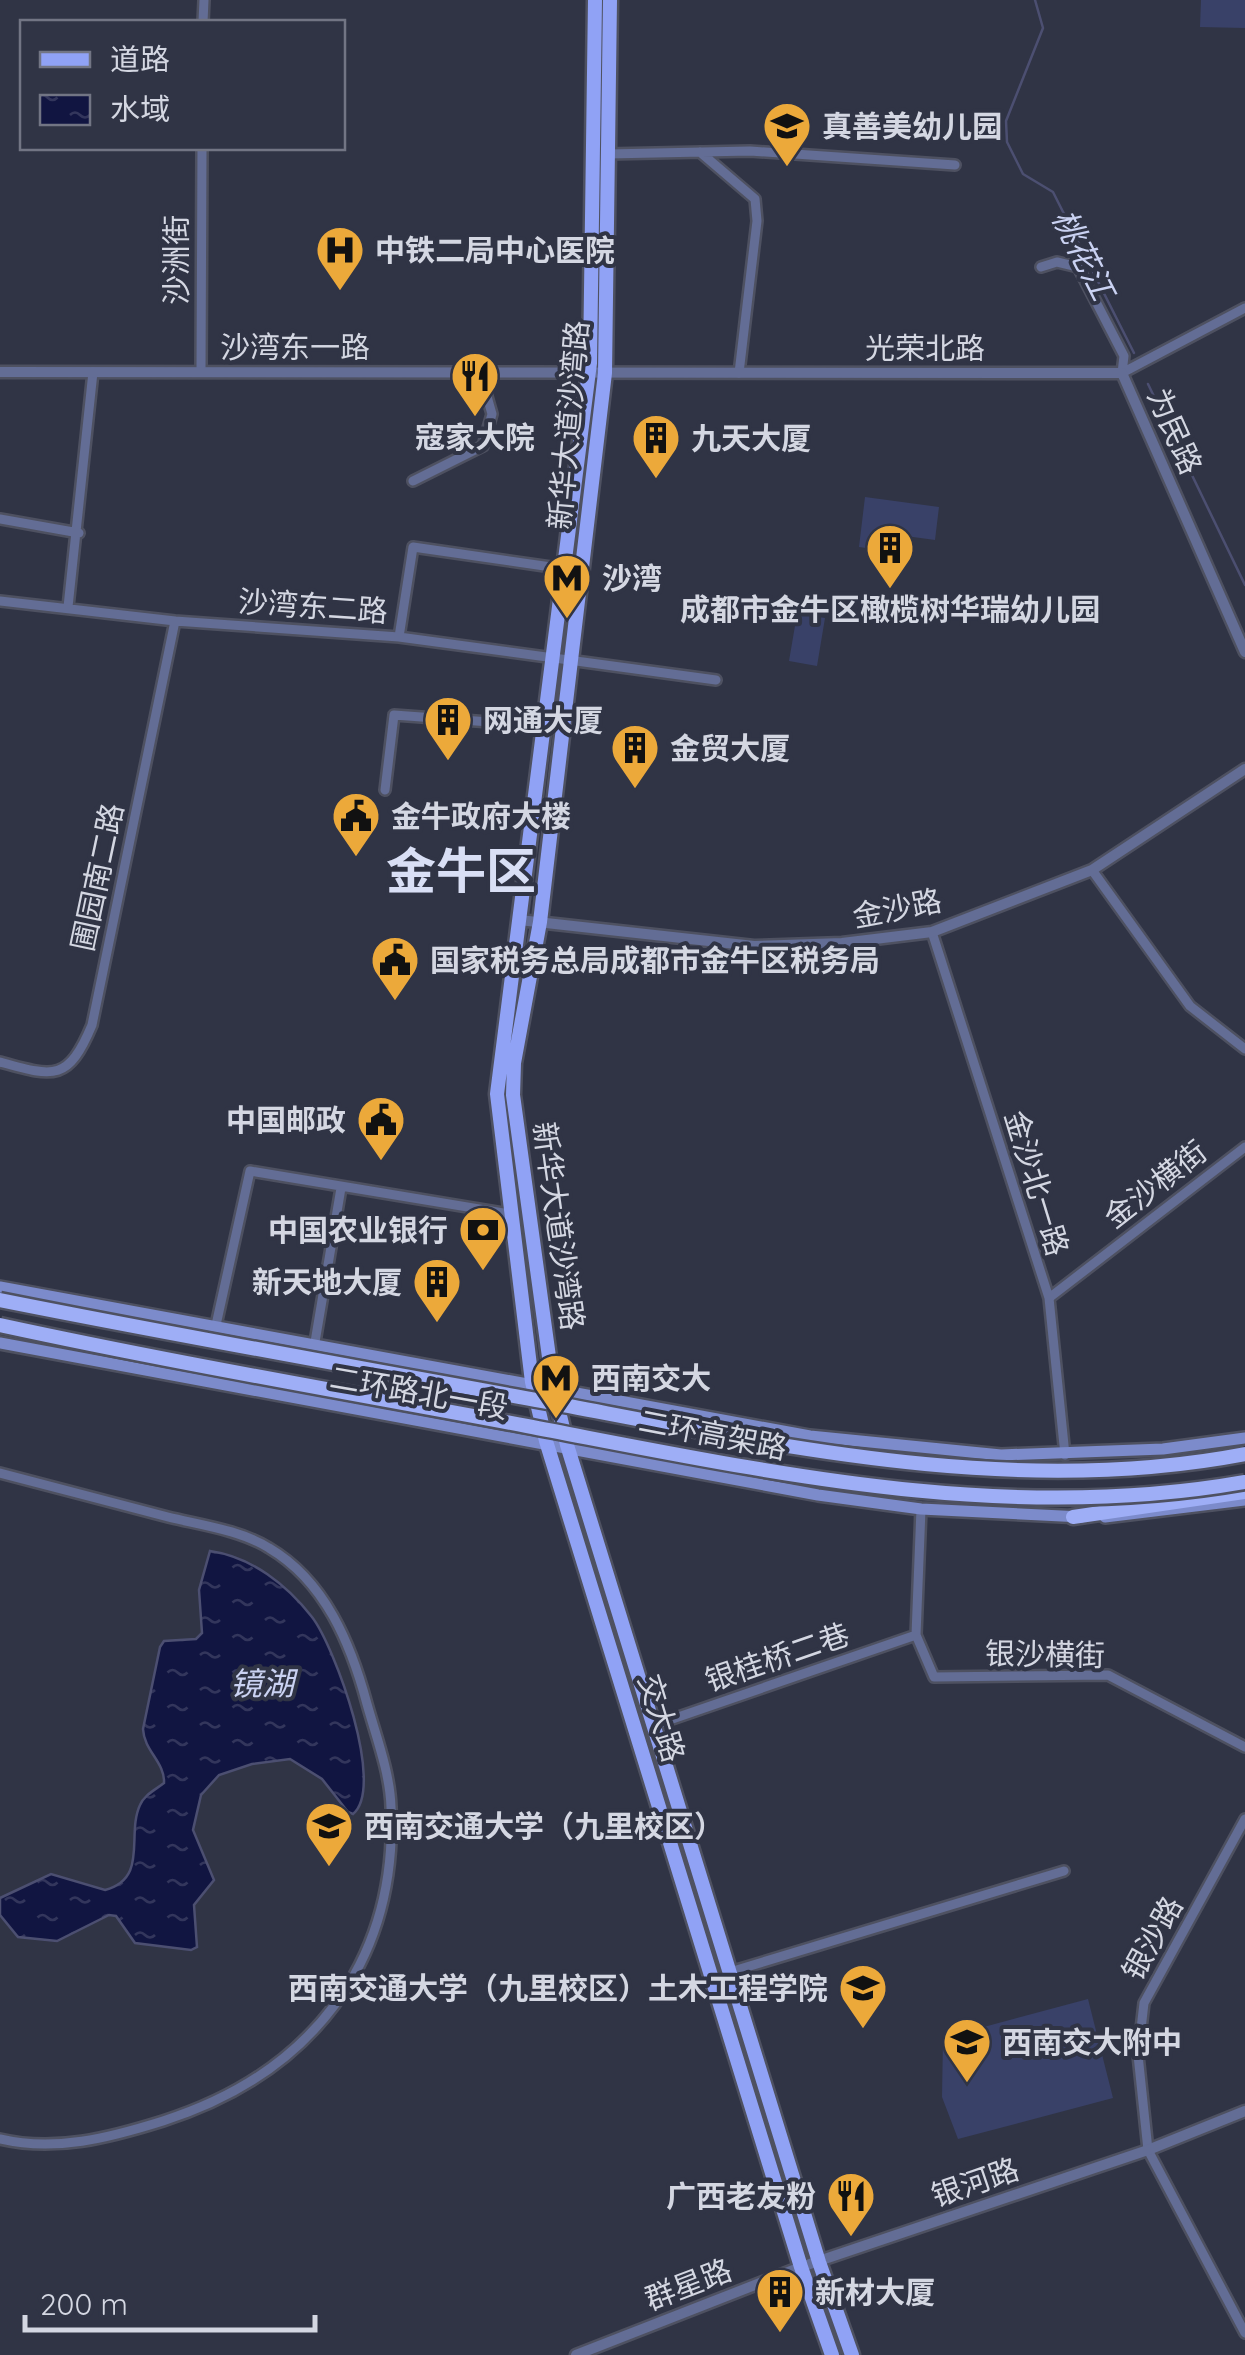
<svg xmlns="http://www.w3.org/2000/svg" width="1245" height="2355" viewBox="0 0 1245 2355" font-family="Quicksand,'Noto Sans SC',sans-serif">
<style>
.pitch{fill:#394168}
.water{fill:url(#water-ripples);stroke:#4c4f71;stroke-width:2.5}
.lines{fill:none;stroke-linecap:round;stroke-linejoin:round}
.stream{stroke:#4c4f71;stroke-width:2.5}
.minor-casing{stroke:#4e5161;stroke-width:14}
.tertiary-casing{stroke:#4e5161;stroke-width:15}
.secondary-casing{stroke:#4e5161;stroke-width:16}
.primary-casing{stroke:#4e5161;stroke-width:19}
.trunk-casing{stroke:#4e5161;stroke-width:19}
.minor{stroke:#636d95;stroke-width:9}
.tertiary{stroke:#636d95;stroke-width:10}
.secondary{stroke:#7c8bcb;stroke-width:11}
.primary{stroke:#90a2f5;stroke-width:14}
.trunk{stroke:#9eaef6;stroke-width:14}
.trunk-bridge-casing{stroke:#4e5161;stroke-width:19;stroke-linecap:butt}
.trunk-bridge{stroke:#9eaef6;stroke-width:14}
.labels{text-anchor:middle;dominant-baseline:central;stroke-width:8;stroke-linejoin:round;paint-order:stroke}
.poi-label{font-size:30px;font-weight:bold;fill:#d4d7e2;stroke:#303445;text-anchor:start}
.street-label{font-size:30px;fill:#d4d7e2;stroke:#303445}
.water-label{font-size:32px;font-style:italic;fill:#cad2f2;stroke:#303445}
.town-label{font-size:50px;font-weight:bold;fill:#d9dff5;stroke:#303445}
</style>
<defs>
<pattern id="water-ripples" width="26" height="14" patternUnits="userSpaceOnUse" patternTransform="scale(2.5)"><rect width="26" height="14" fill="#111541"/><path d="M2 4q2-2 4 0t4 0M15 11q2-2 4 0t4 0" fill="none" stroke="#33365c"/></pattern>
</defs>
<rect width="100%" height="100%" fill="#303445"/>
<path class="pitch" d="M1201,0H1245V28L1200,27Z
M865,497L939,507L935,540L884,533L881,550L859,547Z
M797,614L825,618L817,666L789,661Z
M1088,1999L1113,2098L958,2139L942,2097L943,2038Z"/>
<path class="water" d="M210,1551C252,1557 287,1585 312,1617C335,1647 386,1787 353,1814L348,1812L322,1779L290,1759L252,1764L219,1775L201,1795L193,1830L214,1880L194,1905L197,1947L191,1950L135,1943L116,1916L109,1915L57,1941L18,1937L0,1915V1898L51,1874L105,1890C149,1878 126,1835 140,1805C144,1795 155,1790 164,1783C165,1762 144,1751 143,1729L160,1647L164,1641L196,1639L202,1633L199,1590Z"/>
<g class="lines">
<path class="stream" d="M1035,0L1043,28L1006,121L1007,142L1023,174L1053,192L1134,353
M1148,384L1245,585"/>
<g class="minor-casing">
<path id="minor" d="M203,22L204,0
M700,152L755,199L757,221L739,373
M608,154L750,151L955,165
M1041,267L1057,262L1078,267L1124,356L1122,373
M201,372L202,148
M1122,373L1245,308
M413,481L483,446L492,414L480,372
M0,519L79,533
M0,601L175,621L399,637L716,680
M68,607L93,372
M399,637L413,547L565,569
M385,790L394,715L545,726
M1092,870L1190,1006L1245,1049
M932,932L1049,1298L1065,1455
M0,1062C54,1077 68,1082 92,1025L175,621
M1049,1298L1245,1147
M216,1325L250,1171L510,1214
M315,1342L341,1188
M0,1473C56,1488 112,1502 168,1517C201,1525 240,1530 269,1548C325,1581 351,1644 367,1704C376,1736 390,1773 391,1807C398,1963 310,2074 163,2121C109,2138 55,2152 0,2139
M921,1509L916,1635L934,1677L1108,1675L1245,1747
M655,1725L916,1635
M1245,1819L1144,2003L1138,2055L1148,2150L1245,2333
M730,1972L1064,1871"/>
</g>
<g class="tertiary-casing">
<path id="tertiary" d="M0,372L1122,373L1245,652
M519,920L754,946L842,943L932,932L1092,870L1245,769
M576,2355L801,2267L1148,2150L1245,2111"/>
</g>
<g class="secondary-casing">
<path id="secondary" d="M0,1287L810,1436L1001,1455L1163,1449L1245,1438
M0,1343L818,1495L921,1509L1082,1517
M1105,1517L1245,1500"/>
</g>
<g class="primary-casing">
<path id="primary" d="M595,0L590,363L497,1094L532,1382L546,1441L801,2267L832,2355
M610,0L605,373L540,922L514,1063L513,1095L553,1386L567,1445L819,2262L852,2355"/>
</g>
<g class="trunk-casing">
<path id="trunk" d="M1073,1517L1245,1492"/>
</g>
<use href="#minor" class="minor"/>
<use href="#tertiary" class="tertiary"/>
<use href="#secondary" class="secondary"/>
<use href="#primary" class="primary"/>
<use href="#trunk" class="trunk"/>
<g class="trunk-bridge-casing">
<path id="trunk-bridge" d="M0,1300C180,1336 361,1368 542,1401C772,1444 1011,1499 1245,1454
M0,1325C175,1363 351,1393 527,1426C765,1471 1003,1525 1245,1482"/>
</g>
<use href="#trunk-bridge" class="trunk-bridge"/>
</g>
<defs>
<g id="school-pin" transform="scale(2.5)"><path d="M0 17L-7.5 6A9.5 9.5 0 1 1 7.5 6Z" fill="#eca93a" stroke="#303445"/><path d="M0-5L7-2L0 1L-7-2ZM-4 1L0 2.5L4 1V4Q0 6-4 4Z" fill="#111"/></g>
<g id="hospital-pin" transform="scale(2.5)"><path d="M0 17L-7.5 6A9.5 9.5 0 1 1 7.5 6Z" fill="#eca93a" stroke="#303445"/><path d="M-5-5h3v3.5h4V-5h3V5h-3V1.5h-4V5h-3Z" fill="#111"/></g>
<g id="restaurant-pin" transform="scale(2.5)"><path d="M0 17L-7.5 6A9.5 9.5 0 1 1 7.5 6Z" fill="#eca93a" stroke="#303445"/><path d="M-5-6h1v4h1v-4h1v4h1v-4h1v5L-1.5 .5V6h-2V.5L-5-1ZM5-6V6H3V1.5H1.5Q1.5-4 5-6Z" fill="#111"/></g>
<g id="building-pin" transform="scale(2.5)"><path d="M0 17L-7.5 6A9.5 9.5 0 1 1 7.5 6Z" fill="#eca93a" stroke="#303445"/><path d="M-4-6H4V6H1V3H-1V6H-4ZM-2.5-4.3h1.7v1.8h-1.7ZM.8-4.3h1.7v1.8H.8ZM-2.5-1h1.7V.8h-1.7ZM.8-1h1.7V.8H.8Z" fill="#111"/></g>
<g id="metro-pin" transform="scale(2.5)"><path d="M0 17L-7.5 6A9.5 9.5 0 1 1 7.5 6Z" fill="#eca93a" stroke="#303445"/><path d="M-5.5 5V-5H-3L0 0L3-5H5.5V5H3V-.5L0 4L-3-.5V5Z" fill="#111"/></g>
<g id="civic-pin" transform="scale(2.5)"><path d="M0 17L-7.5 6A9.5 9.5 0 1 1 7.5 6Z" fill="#eca93a" stroke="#303445"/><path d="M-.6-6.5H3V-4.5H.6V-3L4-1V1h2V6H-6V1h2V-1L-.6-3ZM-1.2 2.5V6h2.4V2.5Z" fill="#111"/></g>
<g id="bank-pin" transform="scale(2.5)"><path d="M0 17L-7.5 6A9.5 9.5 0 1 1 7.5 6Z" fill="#eca93a" stroke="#303445"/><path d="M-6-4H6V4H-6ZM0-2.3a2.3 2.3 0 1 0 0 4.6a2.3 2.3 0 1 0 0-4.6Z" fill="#111"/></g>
<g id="university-pin" transform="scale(2.5)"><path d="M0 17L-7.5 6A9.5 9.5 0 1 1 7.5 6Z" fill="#eca93a" stroke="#303445"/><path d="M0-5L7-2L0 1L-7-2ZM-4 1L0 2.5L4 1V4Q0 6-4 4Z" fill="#111"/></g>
</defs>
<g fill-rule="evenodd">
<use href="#school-pin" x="787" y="126"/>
<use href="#hospital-pin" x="340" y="250"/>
<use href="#restaurant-pin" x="475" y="376"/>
<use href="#building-pin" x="656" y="438"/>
<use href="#building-pin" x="890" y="548"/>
<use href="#metro-pin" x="567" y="578"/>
<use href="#building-pin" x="448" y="720"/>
<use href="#building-pin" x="635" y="748"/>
<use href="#civic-pin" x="356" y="816"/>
<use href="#civic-pin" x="395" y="960"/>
<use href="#civic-pin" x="381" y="1120"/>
<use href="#bank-pin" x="483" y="1230"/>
<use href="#building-pin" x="437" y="1282"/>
<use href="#metro-pin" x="556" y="1378"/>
<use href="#university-pin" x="329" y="1826"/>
<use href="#university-pin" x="863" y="1988"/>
<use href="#school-pin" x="967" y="2042"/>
<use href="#restaurant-pin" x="851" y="2196"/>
<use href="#building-pin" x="780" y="2292"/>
</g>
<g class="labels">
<g class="poi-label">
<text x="822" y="126">真善美幼儿园</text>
<text x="375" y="250">中铁二局中心医院</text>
<text x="475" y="437" text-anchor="middle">寇家大院</text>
<text x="691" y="438">九天大厦</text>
<text x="602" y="578">沙湾</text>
<text x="890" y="609" text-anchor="middle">成都市金牛区橄榄树华瑞幼儿园</text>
<text x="483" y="720">网通大厦</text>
<text x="670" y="748">金贸大厦</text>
<text x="391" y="816">金牛政府大楼</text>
<text x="430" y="960">国家税务总局成都市金牛区税务局</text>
<text x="346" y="1120" text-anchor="end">中国邮政</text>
<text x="448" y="1230" text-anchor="end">中国农业银行</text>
<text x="402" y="1282" text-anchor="end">新天地大厦</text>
<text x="591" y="1378">西南交大</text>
<text x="364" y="1826">西南交通大学（九里校区）</text>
<text x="828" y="1988" text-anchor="end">西南交通大学（九里校区）土木工程学院</text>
<text x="1002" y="2042">西南交大附中</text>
<text x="816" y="2196" text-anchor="end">广西老友粉</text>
<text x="815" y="2292">新材大厦</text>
</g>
<g class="street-label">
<text transform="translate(176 260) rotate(-90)">沙洲街</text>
<text x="295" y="347">沙湾东一路</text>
<text x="925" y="348">光荣北路</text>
<text transform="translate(568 425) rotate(-85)">新华大道沙湾路</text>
<text transform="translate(1175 431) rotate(66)">为民路</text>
<text transform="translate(313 606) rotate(4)">沙湾东二路</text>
<text transform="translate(97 877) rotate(-78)">圃园南二路</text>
<text transform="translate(897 908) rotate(-11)">金沙路</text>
<text transform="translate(1037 1183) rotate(73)">金沙北一路</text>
<text transform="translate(1155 1184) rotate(-38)">金沙横街</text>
<text transform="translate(559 1226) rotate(82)">新华大道沙湾路</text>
<text transform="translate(419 1392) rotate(10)">二环路北一段</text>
<text transform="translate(713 1434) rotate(11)">二环高架路</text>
<text transform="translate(1045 1654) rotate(1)">银沙横街</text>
<text transform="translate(777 1657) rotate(-19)">银桂桥二巷</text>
<text transform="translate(662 1718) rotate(73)">交大路</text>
<text transform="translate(1152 1938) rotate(-61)">银沙路</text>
<text transform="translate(975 2182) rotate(-19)">银河路</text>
<text transform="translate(688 2284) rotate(-21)">群星路</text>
</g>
<g class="water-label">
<text transform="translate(1084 254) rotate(63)">桃花江</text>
<text x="262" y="1683">镜湖</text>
</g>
<g class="town-label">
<text x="461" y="870">金牛区</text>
</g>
</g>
<rect x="20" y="20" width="325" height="130" fill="#303445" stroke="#727584" stroke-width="2.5"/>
<rect x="40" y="52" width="50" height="15" fill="#90a2f5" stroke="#727584" stroke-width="2.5"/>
<text x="110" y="70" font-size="30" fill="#d4d7e2">道路</text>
<rect x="40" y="95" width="50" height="30" fill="url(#water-ripples)" stroke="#727584" stroke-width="2.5"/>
<text x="110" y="120" font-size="30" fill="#d4d7e2">水域</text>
<path d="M25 2315v15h290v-15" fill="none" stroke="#d4d7e2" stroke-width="5"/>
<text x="40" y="2315" font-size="30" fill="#d4d7e2" stroke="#303445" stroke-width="8" paint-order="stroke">200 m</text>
</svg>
